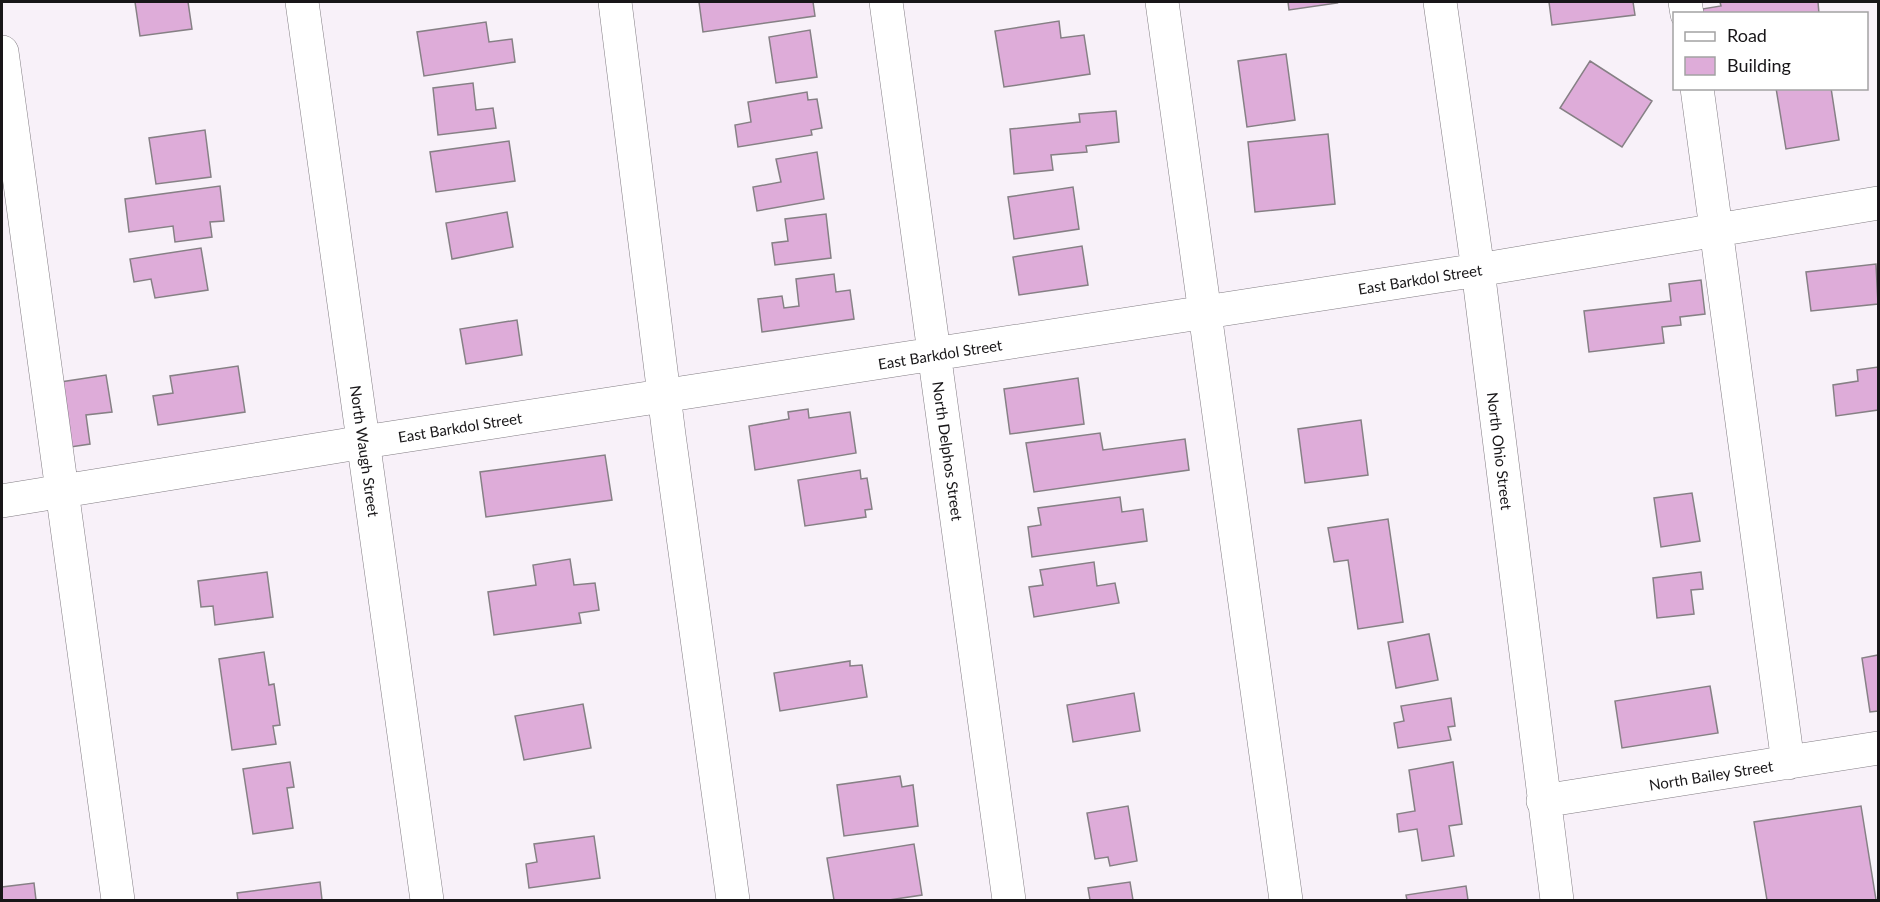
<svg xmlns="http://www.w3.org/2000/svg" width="1880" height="902" viewBox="0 0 1880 902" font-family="Lato,sans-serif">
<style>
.building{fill:#deacd9;stroke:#868085;stroke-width:1.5}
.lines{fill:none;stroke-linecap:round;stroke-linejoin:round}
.minor-casing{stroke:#827d83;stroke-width:34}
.minor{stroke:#fff;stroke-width:33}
.labels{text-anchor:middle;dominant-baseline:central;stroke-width:4.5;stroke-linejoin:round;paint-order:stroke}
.street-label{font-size:15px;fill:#181618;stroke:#fff}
</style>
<rect width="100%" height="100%" fill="#f8f1f9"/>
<path class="building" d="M135,2H188L192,29L140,36Z
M699,2H813L815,16L703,32Z
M1288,2H1336L1337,3L1289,10Z
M1549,2H1633L1635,15L1552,25Z
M1720,2H1818L1819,14H1703L1702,9L1721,6Z
M1059,21L1061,38L1084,35L1090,74L1004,87L995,31Z
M486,22L489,42L512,39L515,62L424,76L417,32Z
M810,30L817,77L776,83L769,37Z
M1286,54L1295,120L1247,127L1238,61Z
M1590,61L1652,101L1622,147L1560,108Z
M473,83L476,110L493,108L496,128L438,135L433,88Z
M1776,88H1831L1839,140L1786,149Z
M807,92L808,100L817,99L822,128L811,130L812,135L738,147L735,125L751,122L748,102Z
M1116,111L1119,142L1086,146L1087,152L1051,155L1053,170L1014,174L1010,129L1080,122L1079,114Z
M205,130L211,177L156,184L149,138Z
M1328,134L1335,204L1255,212L1248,142Z
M509,141L515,181L436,192L430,152Z
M817,152L824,199L757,211L753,187L781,182L776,159Z
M220,186L224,221L210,222L212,237L175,242L173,226L129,232L125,199Z
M1073,187L1079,229L1014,239L1008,197Z
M507,212L513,247L452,259L446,223Z
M826,214L831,258L775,265L772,243L788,241L785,219Z
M1082,246L1088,285L1019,295L1013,257Z
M201,248L208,290L155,298L151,279L134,282L130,259Z
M1876,264L1878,304L1811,311L1806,272Z
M834,274L836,292L850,290L854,319L762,332L758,299L782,296L784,308L799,306L796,279Z
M1701,280L1705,314L1680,317L1681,325L1662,327L1664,343L1589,352L1584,311L1671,301L1669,284Z
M517,320L522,355L466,364L460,329Z
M238,366L245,412L158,425L153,396L173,393L170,376Z
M1878,367V410L1836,416L1833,385L1858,381L1857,370Z
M106,375L112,412L86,415L90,444L64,448L54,383Z
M1078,378L1084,424L1010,434L1004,389Z
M808,409L809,418L850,412L856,453L755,470L749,426L789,419L788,412Z
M1361,420L1368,475L1305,483L1298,429Z
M1100,433L1103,450L1185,439L1189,470L1034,492L1026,443Z
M605,455L612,500L486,517L480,472Z
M860,470L861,479L867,478L872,509L865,510L866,517L805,526L798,480Z
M1692,493L1700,541L1661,547L1654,498Z
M1120,497L1122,512L1143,509L1147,541L1032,557L1028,527L1041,525L1038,508Z
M1388,519L1403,622L1358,629L1348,560L1334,562L1328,528Z
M570,559L574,585L595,583L599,610L579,613L581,623L494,635L488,592L536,585L533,565Z
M1094,562L1097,586L1115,583L1119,603L1034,617L1029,587L1043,585L1040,570Z
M267,572L273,617L215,625L213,606L201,607L198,581Z
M1701,572L1703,589L1691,590L1694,614L1657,618L1653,578Z
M1429,634L1438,680L1396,688L1388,642Z
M264,652L269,685L274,684L280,725L273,726L276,744L232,750L219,659Z
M1878,655V711L1870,712L1862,658Z
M850,661V666L862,665L867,697L780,711L774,673Z
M1710,686L1718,733L1622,748L1615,701Z
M1134,693L1140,731L1073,742L1067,705Z
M1451,698L1455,726L1448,727L1451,740L1398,748L1394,723L1404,721L1401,706Z
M583,704L591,748L524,760L515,716Z
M290,762L294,787L287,788L293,828L253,834L243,769Z
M1453,762L1462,824L1449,826L1454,856L1422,861L1417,829L1399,832L1397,814L1415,811L1409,770Z
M900,776L902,787L913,785L918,826L844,836L837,785Z
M1128,806L1137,861L1110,866L1108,857L1095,859L1087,813Z
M1861,806L1876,900H1767L1754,822Z
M594,836L600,878L529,888L526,864L537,862L534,844Z
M914,844L922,895L889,900H834L827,858Z
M320,882L322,900H238L237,893Z
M1130,882L1133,900H1090L1088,888Z
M34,883L36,900H2V887Z
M1466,886L1468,900H1407L1406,895Z"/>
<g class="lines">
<g class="minor-casing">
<path id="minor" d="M302,2L427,900
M615,2L669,435L733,900
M886,2L1009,900
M1162,2L1286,900
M1440,2L1478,270L1557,900
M1685,2L1687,14
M2,52L118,900
M1697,88L1788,763
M2,501L364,442L1478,270L1878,203
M1543,801L1878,748"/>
</g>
<use href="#minor" class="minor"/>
</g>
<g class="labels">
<g class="street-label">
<text transform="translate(1420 279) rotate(-9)">East Barkdol Street</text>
<text transform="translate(940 354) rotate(-9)">East Barkdol Street</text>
<text transform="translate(460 427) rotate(-9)">East Barkdol Street</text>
<text transform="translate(365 451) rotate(82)">North Waugh Street</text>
<text transform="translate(948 451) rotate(82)">North Delphos Street</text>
<text transform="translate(1500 451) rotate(83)">North Ohio Street</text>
<text transform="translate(1711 775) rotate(-9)">North Bailey Street</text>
</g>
</g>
<rect width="1880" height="902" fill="none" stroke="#181618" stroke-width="6"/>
<rect x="1673" y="12" width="195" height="78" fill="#ffffff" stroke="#a3a2a3" stroke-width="1.5"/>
<rect x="1685" y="32" width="30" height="9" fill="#ffffff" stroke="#a3a2a3" stroke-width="1.5"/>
<text x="1727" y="42" font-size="18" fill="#181618">Road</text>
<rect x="1685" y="57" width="30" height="18" fill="#deacd9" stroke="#a3a2a3" stroke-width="1.5"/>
<text x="1727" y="72" font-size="18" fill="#181618">Building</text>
</svg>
